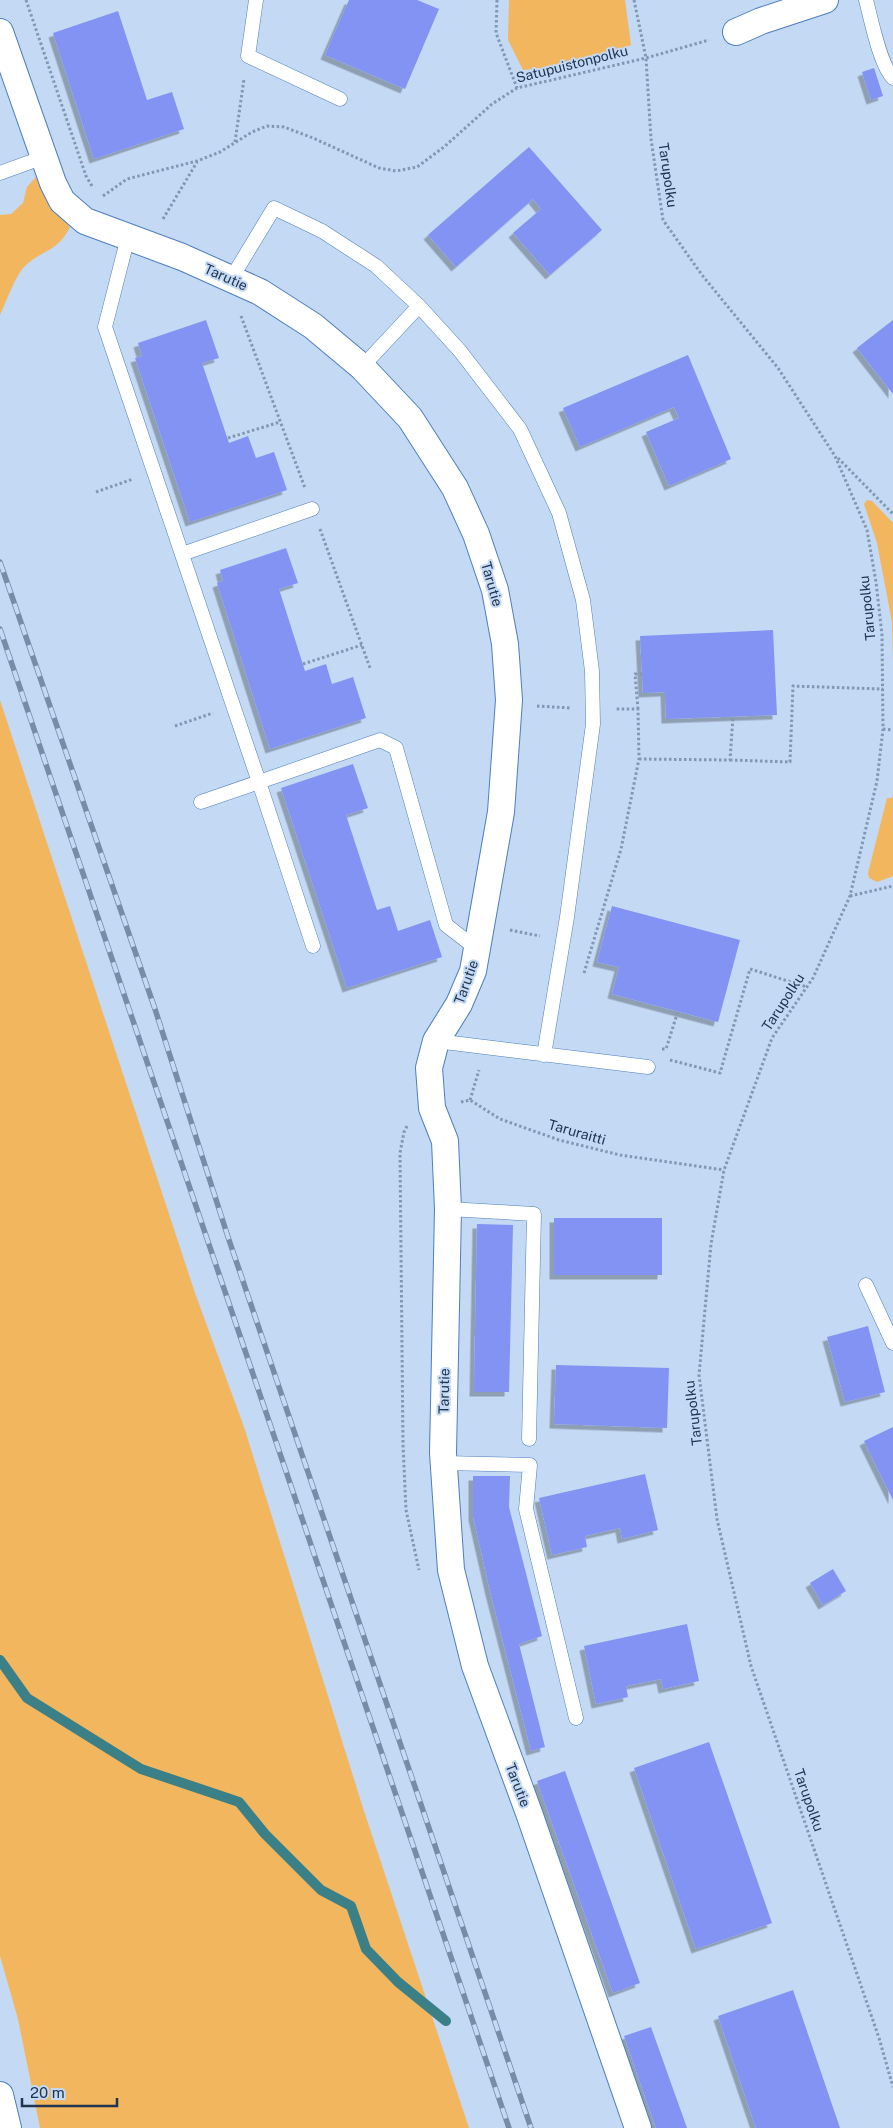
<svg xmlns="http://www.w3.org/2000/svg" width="893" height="2128" viewBox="0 0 893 2128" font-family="'Public Sans',sans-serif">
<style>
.green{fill:#f2b65f}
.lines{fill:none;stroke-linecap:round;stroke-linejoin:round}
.stream{stroke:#3b8087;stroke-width:10}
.building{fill:#8293f3;filter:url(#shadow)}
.service-casing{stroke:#4d7fbd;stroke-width:15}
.minor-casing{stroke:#4d7fbd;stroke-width:28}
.path{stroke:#8197b2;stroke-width:3;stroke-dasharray:2.5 2.5;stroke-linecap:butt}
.service{stroke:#fff;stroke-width:14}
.minor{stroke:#fff;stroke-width:26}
.rail-casing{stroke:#768ca7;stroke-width:5.5}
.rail{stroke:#c3d9f4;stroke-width:4;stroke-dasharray:11;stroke-linecap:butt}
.labels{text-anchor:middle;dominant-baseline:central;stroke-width:4;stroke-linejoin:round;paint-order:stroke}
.street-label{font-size:14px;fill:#203550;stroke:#c3d9f4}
</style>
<defs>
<filter id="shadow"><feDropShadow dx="-4.5" dy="4.5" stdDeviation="0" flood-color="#0004"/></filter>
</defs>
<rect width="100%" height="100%" fill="#c3d9f4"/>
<path class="green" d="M509,0H625L631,45L580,64L523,70L508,40Z
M36,177L48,201L70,227C57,253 42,249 24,267C16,275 5,304 0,315V215L11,214L23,203L27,187Z
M867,500L872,501L893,523V662L892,622L877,543L864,504Z
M0,700L195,1293L244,1427L363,1808L469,2128H40L18,2019L0,1956Z
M893,794V876L877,882L869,878L868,873L887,798H892Z"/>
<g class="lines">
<path class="stream" d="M0,1660L27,1698L141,1769L239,1802L265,1834L321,1890L351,1906L366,1949L398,1982L446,2021"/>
</g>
<path class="building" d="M349,0H417L439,9L405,89L325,55Z
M118,11L147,100L172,92L184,129L94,159L53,33Z
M874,68L883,96L871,100L862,72Z
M529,147L602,230L550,275L513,233L541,209L533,199L456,267L428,235Z
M206,320L219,358L202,363L229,443L248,436L256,458L274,452L287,490L190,522L135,358L142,356L138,343Z
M893,320V394L857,348Z
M688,355L731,459L669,486L646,432L679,418L674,407L580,447L563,408Z
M286,548L298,583L279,589L305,671L326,664L332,684L353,677L366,718L270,749L217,583L223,581L220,570Z
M773,630L777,715L666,719L665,692L643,693L640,636Z
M353,764L368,808L346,815L377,910L390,906L398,931L430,920L442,957L347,988L281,788Z
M612,906L740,940L718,1022L612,994L619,967L597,962Z
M554,1218H662V1275H554Z
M477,1224L513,1225L509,1392H474Z
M868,1326L885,1392L845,1402L827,1337Z
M556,1365L669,1368L667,1428L554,1424Z
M893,1427V1500L864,1441Z
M645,1474L658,1530L622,1539L620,1528L585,1536L587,1547L552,1555L539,1498Z
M473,1476H510L509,1507L542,1636L519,1644L545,1747L531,1751L490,1591L473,1516Z
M833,1569L846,1591L823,1605L810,1583Z
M687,1624L699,1681L663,1689L661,1679L626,1686L628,1697L596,1704L584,1646Z
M709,1742L772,1923L696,1949L634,1768Z
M565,1771L640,1983L613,1993L537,1781Z
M793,1990L840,2128H756L718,2016Z
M651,2027L687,2128H656L624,2036Z"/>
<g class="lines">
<g class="service-casing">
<path id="service" d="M256,0L248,56L340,99
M866,0C871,19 880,65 893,78
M0,173L44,157
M128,237L105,327L259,782L380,740L396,748L446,925L477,949
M231,279L274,208L322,231L376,266L419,306L460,351L520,429L559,513L583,600L592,671L593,724L567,917L544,1055
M362,367L419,306
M182,554L312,509
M201,802L259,782L313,946
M436,1041L648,1067
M448,1209L534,1214L529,1439
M866,1285L893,1343
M444,1463L530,1465L526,1509L576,1718"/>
</g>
<g class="minor-casing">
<path id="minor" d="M0,32L53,183L62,201L85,221L182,257L260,292L313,326L362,367L410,418L455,488L476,534L495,590L505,644L509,700L501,812L473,971L459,1004L436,1041L429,1068L432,1108L445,1141L448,1209L443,1453L451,1570L475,1666L529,1813L638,2128
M736,32L761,21L825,0
M0,2095L8,2128"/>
</g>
<path class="path" d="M26,0L86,176L92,186
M497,0L496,33L517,88
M634,0L646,58L651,139L663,220L702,275L778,368L835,456L867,530L876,582L882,635L883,729L877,781L850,896L813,978L772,1038L724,1170L711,1244L699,1375L717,1519L751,1666L879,2038L893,2087
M235,142L244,79
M103,196L127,179L197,161L220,152L252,132L267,126L284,127L313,138L379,168L396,171L417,167L444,147L492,104L517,88L646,58L709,40
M163,219L197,162
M241,316L305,488
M228,438L280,422
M838,458L893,514
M96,492L133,479
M320,529L370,668
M303,664L362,645
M537,706L571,708
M638,709L635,674H642
M175,726L213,713
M883,729L893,730
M639,759L730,760L733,716
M730,760L790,762L793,686L883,689
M850,896L893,886
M510,930L540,936
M584,973L621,849L639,759L638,709H615
M662,1049H666L678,1011
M670,1060L720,1073L750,969L807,987
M470,1100L479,1070
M461,1102L470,1100L500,1119L559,1140L620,1155L724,1170
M407,1126L404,1132L400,1153L403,1444L406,1510L419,1570"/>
<use href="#service" class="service"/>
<use href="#minor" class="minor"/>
<g class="rail-casing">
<path id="rail" d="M0,562L155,1009L228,1237L531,2128
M0,629L509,2128"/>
</g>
<use href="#rail" class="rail"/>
</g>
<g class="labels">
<g class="street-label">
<text transform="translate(572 64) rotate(-14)">Satupuistonpolku</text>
<text transform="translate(668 175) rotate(82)">Tarupolku</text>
<text transform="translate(226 277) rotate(24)">Tarutie</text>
<text transform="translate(492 584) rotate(74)">Tarutie</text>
<text transform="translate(867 608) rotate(-96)">Tarupolku</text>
<text transform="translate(466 982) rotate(-70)">Tarutie</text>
<text transform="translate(783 1002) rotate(-57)">Tarupolku</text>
<text transform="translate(577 1132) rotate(16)">Taruraitti</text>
<text transform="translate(444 1391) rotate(-89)">Tarutie</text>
<text transform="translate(693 1413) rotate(-97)">Tarupolku</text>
<text transform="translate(518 1785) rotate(69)">Tarutie</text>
<text transform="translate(809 1800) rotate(71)">Tarupolku</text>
</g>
</g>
<path d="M22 2098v8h95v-8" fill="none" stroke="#203550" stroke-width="2.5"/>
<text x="30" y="2098" font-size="15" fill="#203550" stroke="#c3d9f4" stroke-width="4" paint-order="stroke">20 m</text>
</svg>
